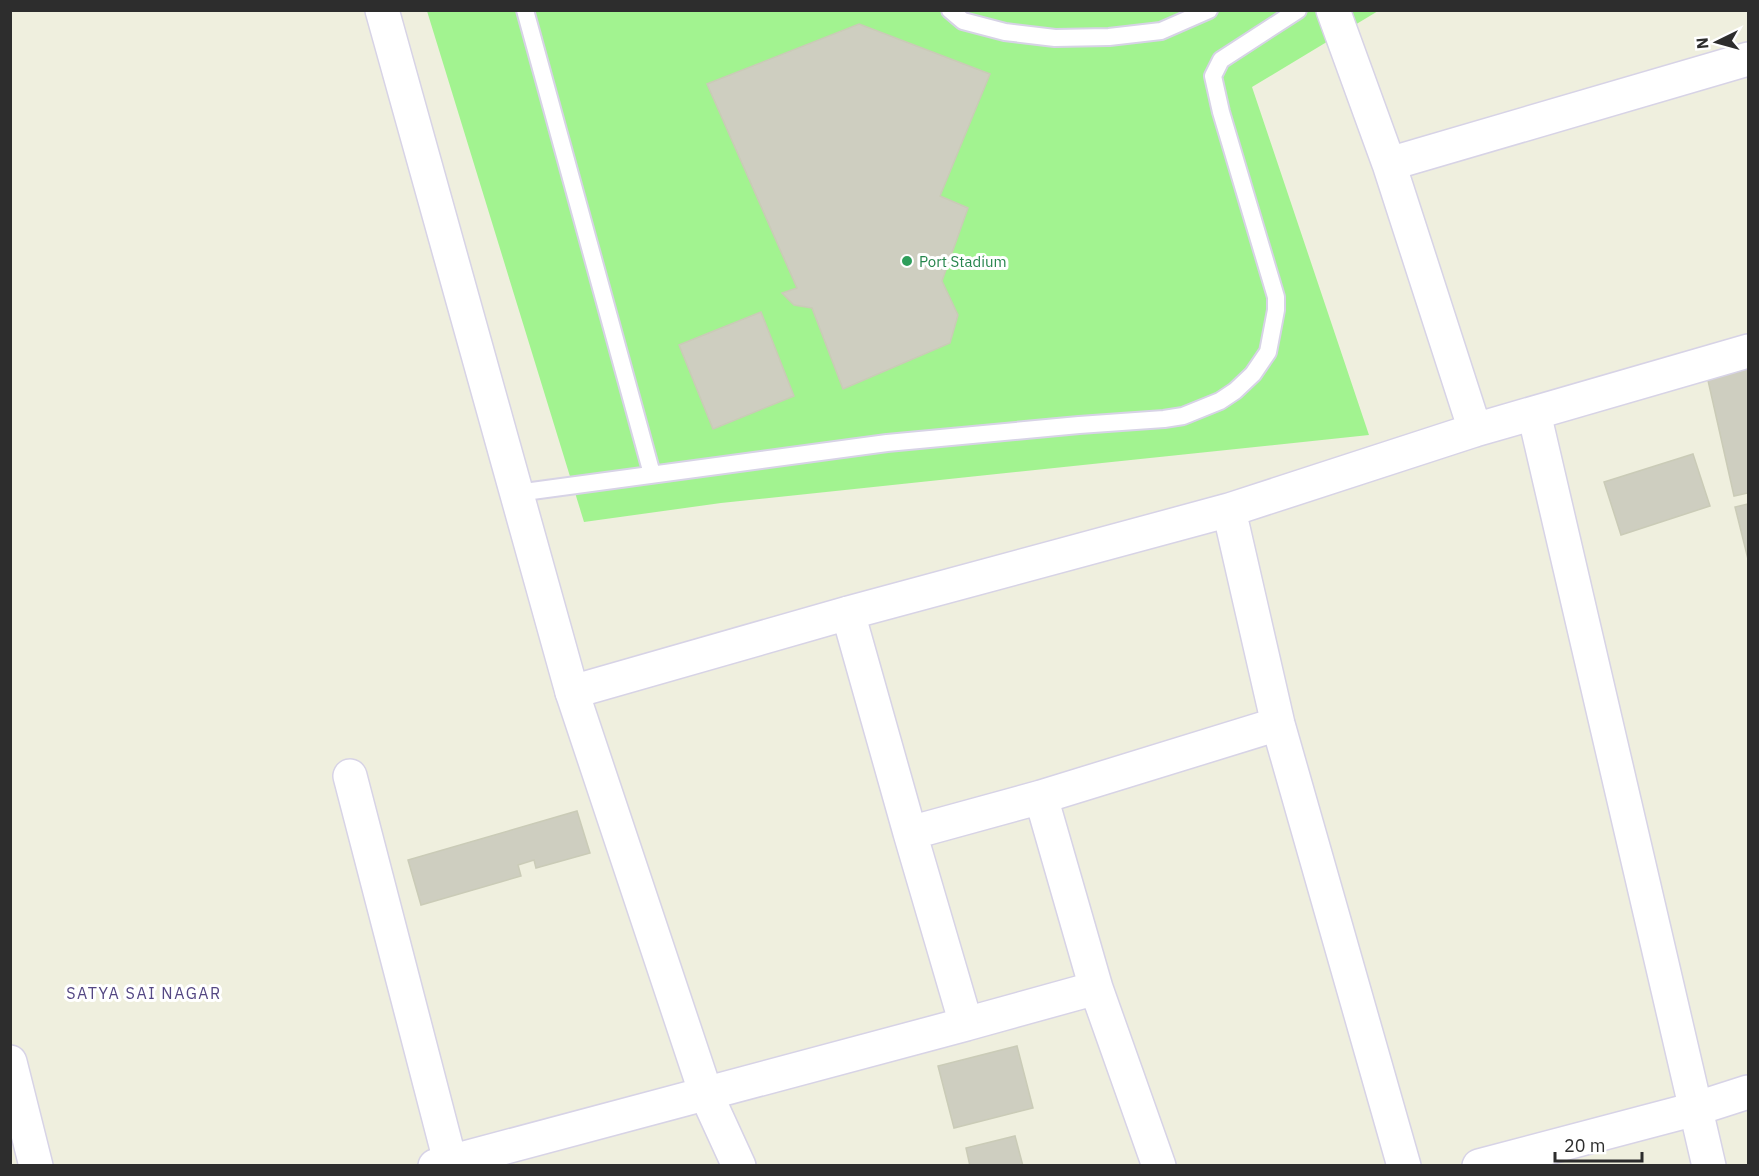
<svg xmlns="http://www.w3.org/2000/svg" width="1759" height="1176" viewBox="0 0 1759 1176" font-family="'IBM Plex Sans',sans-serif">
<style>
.pitch{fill:#a2f390}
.building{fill:#cecec0;stroke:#cacbb7;stroke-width:1.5}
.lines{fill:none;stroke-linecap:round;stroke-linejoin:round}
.service-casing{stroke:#d7d3e6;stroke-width:20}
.minor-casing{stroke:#d7d3e6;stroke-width:36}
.secondary-casing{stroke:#d7d3e6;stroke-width:36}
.service{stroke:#fff;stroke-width:16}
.minor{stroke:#fff;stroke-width:33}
.secondary{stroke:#fff;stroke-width:33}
.leisure-dot{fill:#2e9e5b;stroke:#fff;stroke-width:2}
.labels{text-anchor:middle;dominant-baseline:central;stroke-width:6;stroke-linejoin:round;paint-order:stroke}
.leisure-label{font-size:15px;fill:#27864d;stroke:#fff;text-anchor:start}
.neighbourhood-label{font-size:16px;letter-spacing:1.5px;fill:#544783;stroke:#fff}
</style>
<rect width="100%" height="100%" fill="#efefde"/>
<path class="pitch" d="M427,11H1378L1252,87L1369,435L721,503L584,522Z"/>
<path class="building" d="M859,24L990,74L940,196L968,208L942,281L958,315L950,343L843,389L812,308L794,305L782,293L797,288L707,84Z
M761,312L794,396L713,429L679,345Z
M1748,367V493L1734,496L1707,376Z
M1693,454L1710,506L1621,535L1604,482Z
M1748,504V559L1735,507Z
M577,811L590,853L536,868L534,860L518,865L521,876L421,905L408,860Z
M1017,1046L1033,1108L954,1128L938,1066Z
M1015,1136L1023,1166H970L966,1148Z"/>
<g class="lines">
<g class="service-casing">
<path id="service" d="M525,10L652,474
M950,10L963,21L1005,32L1055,38L1109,37L1161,31L1209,10
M517,493L887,443L1079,425L1164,419L1183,416L1220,401L1235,391L1253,374L1268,352L1276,310V297L1221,112L1213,76L1221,60L1298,10"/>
</g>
<g class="minor-casing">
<path id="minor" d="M1333,10L1389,164L1475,430
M1389,164L1748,59
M1534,413L1709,1166
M1229,510L1278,724L1404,1166
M848,613L910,833L1041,797
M572,692L848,613L1229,510L1475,430L1748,351
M350,776L450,1161
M910,833L966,1024L1096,988
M10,1062L36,1166
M435,1166L966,1024
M1159,1166L1096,988L1041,797L1278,724"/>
</g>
<g class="secondary-casing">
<path id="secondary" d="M382,10L572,692L706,1094L739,1166
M1479,1166L1695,1109L1748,1092"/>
</g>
<use href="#service" class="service"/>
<use href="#minor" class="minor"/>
<use href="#secondary" class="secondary"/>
</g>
<circle class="leisure-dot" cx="907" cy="261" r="6"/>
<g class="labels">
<g class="leisure-label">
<text x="919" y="261">Port Stadium</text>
</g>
<g class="neighbourhood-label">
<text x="144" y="993">SATYA SAI NAGAR</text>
</g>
</g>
<rect width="1759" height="1176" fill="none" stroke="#2d2d2d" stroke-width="24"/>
<g transform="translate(1717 42) rotate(265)" stroke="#ffffff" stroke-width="4.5" paint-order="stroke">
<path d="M0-4.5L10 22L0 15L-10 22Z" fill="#2d2d2d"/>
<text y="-9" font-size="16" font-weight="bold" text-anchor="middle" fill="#2d2d2d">N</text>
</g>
<path d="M1555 1152v9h87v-9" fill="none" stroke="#2d2d2d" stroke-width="3"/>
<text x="1564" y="1152" font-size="18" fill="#2d2d2d" stroke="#ffffff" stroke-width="4.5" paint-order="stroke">20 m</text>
</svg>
